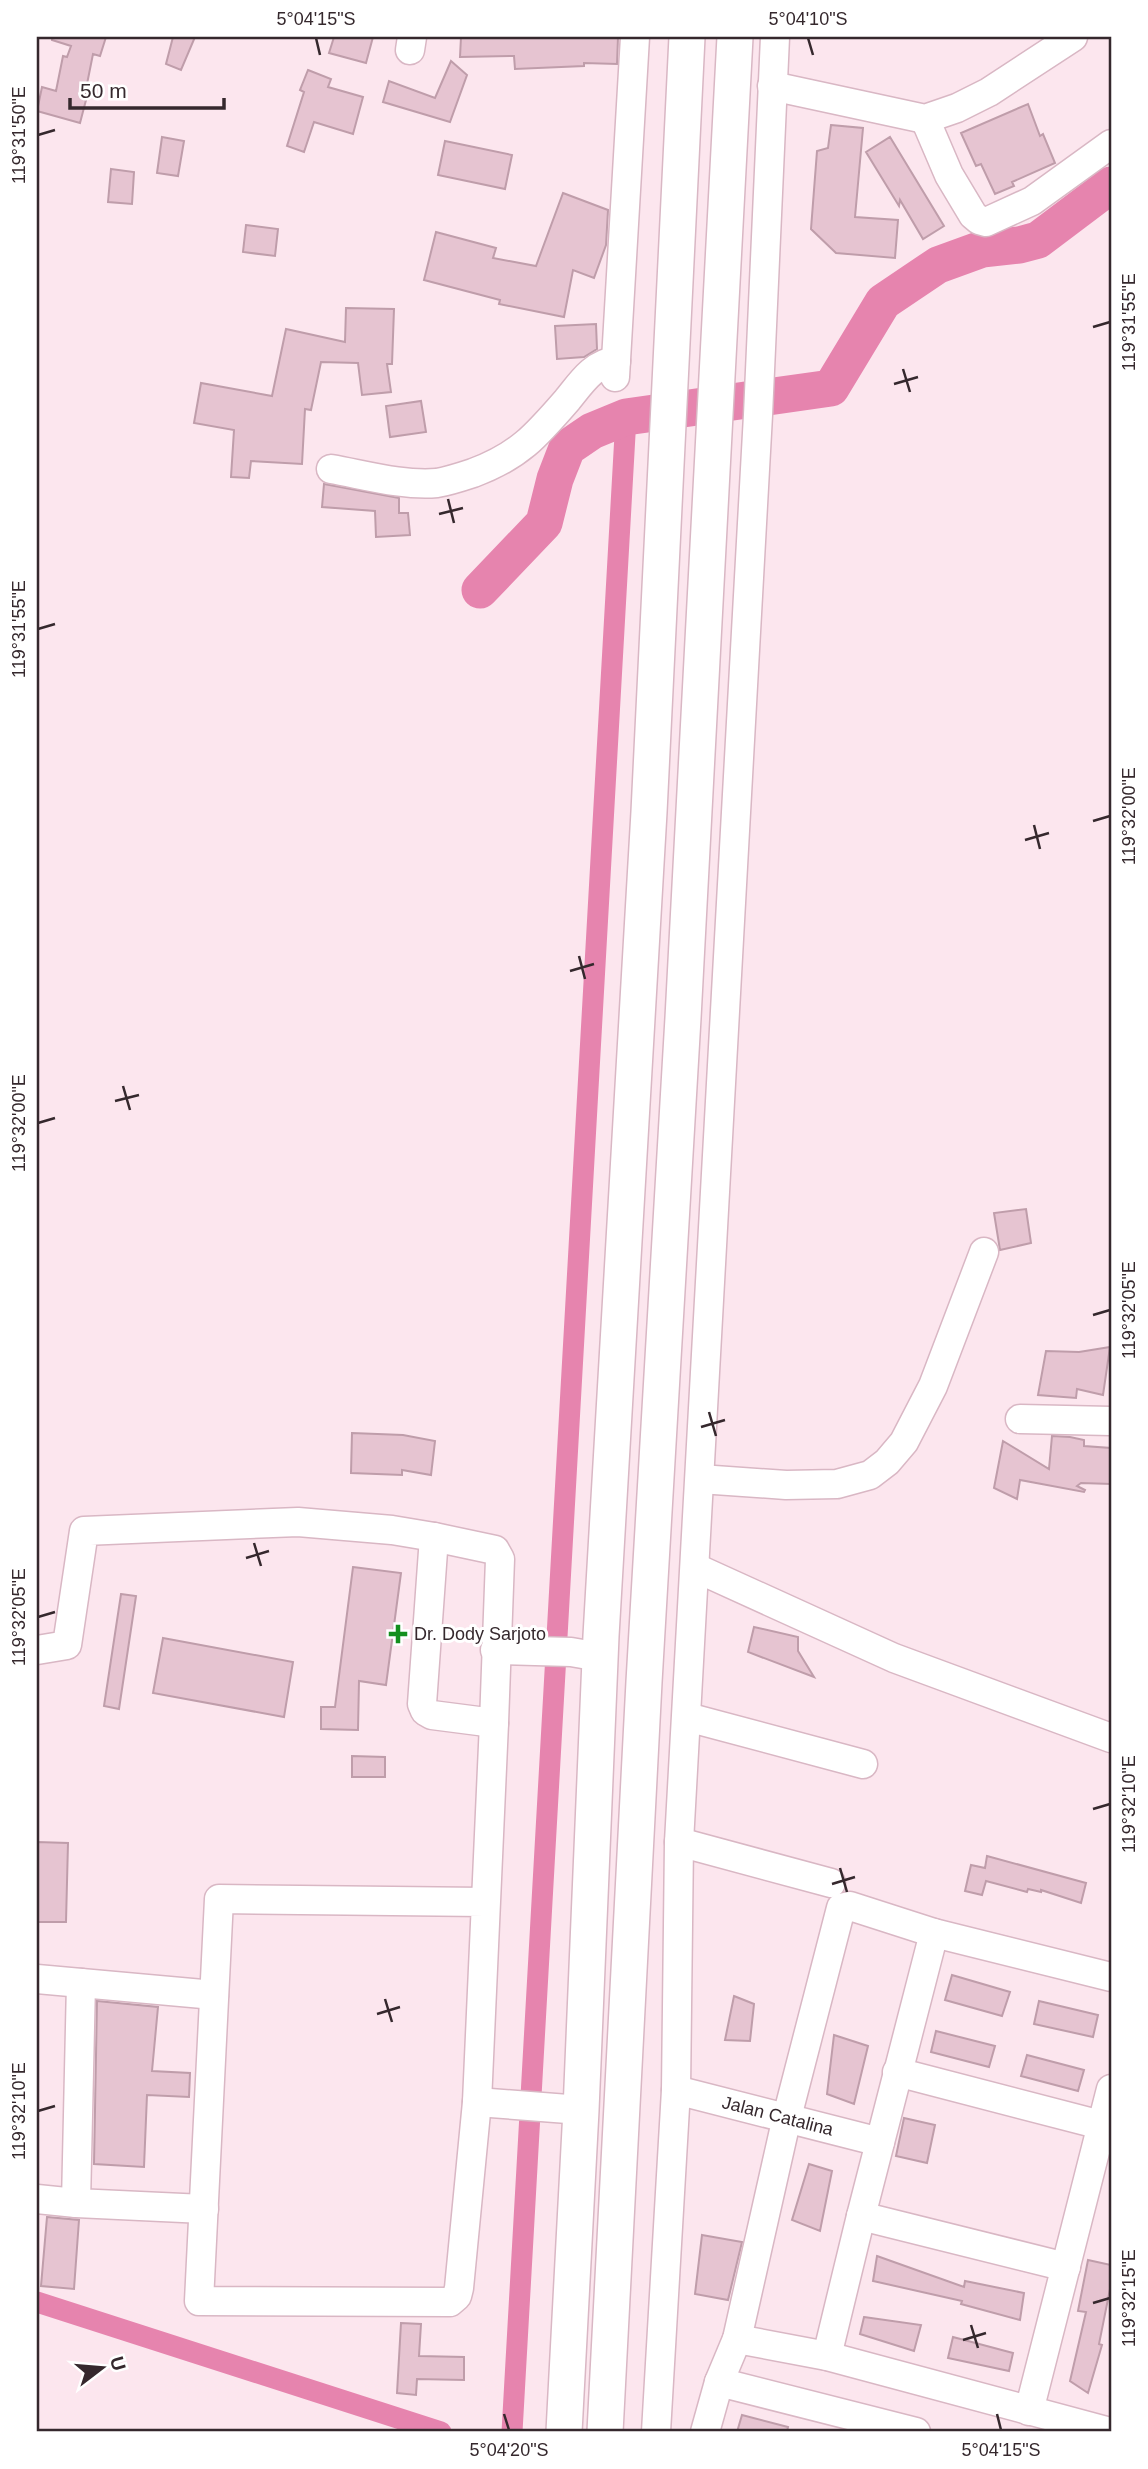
<svg xmlns="http://www.w3.org/2000/svg" width="1148" height="2469" viewBox="0 0 1148 2469" font-family="Helvetica,sans-serif">
<style>
.lines{fill:none;stroke-linecap:round;stroke-linejoin:round}
.canal{stroke:#e684ae;stroke-width:21}
.river{stroke:#e684ae;stroke-width:37}
.building{fill:#e6c4d1;stroke:#bf9daa;stroke-width:2}
.minor-casing{stroke:#d9b7c4;stroke-width:31}
.major-casing{stroke:#d9b7c4;stroke-width:38}
.minor{stroke:#fff;stroke-width:28}
.major{stroke:#fff;stroke-width:35}
.ticks{fill:none;stroke:#35282d;stroke-width:2.5}
.poi-dot{fill:#138f1d;stroke:#fff;stroke-width:2.5}
.labels{text-anchor:middle;dominant-baseline:central;stroke-width:6;stroke-linejoin:round;paint-order:stroke}
.poi-label{font-size:18px;fill:#35282d;stroke:#fff;text-anchor:start}
.street-label{font-size:18px;fill:#35282d;stroke:#fff}
.neatline{fill:none;stroke:#35282d;stroke-width:2.5}
.ticks-label{font-size:18px;text-anchor:middle;fill:#35282d}
</style>
<rect width="100%" height="100%" fill="#fce6ee"/>
<g class="lines">
<path class="canal" d="M37,2302L441,2432
M512,2432L626,417"/>
<path class="river" d="M480,590L544,523L555,479L567,448L592,431L626,417L831,388L883,302L938,265L982,249L1019,245L1038,240L1111,185"/>
</g>
<path class="building" d="M52,37H106L100,56L93,54L84,99L86,100L80,123L37,111L42,87L56,91L63,56L67,57L71,46L52,40Z
M173,37H195L181,70L166,64Z
M334,37H373L366,63L329,53Z
M461,37H618L617,64L584,63V66L515,69L514,56L460,57Z
M451,61L467,75L450,122L383,102L389,81L435,98Z
M308,70L331,79L328,87L363,97L353,134L314,122L304,152L287,146L304,92L300,90Z
M1028,104L1040,136L1043,134L1055,163L1012,182L1014,186L995,194L981,164L976,166L961,133Z
M831,125L863,128L855,217L898,220L895,258L836,253L811,229L817,151L828,148Z
M162,137L184,141L178,176L157,173Z
M890,137L944,226L923,239L900,200L899,206L866,152Z
M445,141L512,155L505,189L438,175Z
M111,169L134,172L132,204L108,202Z
M563,193L608,210L606,245L594,278L573,270L564,317L499,304L500,300L424,280L436,232L496,248L493,258L536,266Z
M246,225L278,229L275,256L243,252Z
M346,308L394,309L392,364H387L391,392L362,395L358,363L321,362L311,410L305,409L302,464L251,461L249,478L231,477L234,430L194,423L201,383L272,396L286,329L345,342Z
M596,324L597,349L584,357L557,359L555,326Z
M421,401L426,432L390,437L386,406Z
M324,484L399,498V513H408L410,535L376,537L375,511L322,507Z
M1026,1209L1031,1243L1000,1250L994,1213Z
M1110,1347L1103,1395L1077,1389L1076,1398L1038,1395L1046,1351L1079,1352Z
M352,1433L403,1435L435,1441L431,1475L402,1470V1475L351,1473Z
M1052,1436L1070,1437L1084,1440V1446L1111,1448V1484L1081,1483L1077,1486L1085,1490L1084,1492L1020,1480L1017,1499L994,1488L1003,1441L1049,1469Z
M353,1567L401,1573L386,1685L359,1681L358,1730L321,1729V1707H335Z
M121,1594L136,1596L119,1709L104,1706Z
M754,1627L798,1637V1651L814,1677L748,1652Z
M163,1638L293,1662L284,1717L153,1693Z
M352,1756L385,1757V1777H352Z
M37,1842L68,1843L66,1922H37Z
M987,1856L1086,1883L1081,1903L1041,1890V1892L1028,1889L1027,1892L986,1881L982,1895L965,1891L971,1865L985,1868Z
M952,1975L1010,1992L1002,2016L945,2000Z
M734,1996L754,2004L750,2041L725,2040Z
M97,2001L158,2007L152,2071L190,2073L189,2097L147,2095L144,2167L94,2164Z
M1039,2001L1098,2015L1093,2037L1034,2024Z
M936,2031L995,2046L989,2067L931,2052Z
M834,2035L868,2046L854,2104L827,2094Z
M1027,2055L1084,2070L1078,2091L1021,2076Z
M904,2118L935,2125L927,2163L896,2156Z
M809,2164L832,2171L820,2231L792,2220Z
M47,2217L79,2220L74,2289L41,2286Z
M702,2235L742,2242L728,2300L695,2294Z
M877,2256L964,2287L965,2281L1024,2293L1020,2320L961,2304L962,2301L873,2281Z
M1088,2260L1111,2265V2284L1099,2344L1102,2345L1088,2393L1070,2381L1086,2312L1078,2311Z
M864,2317L921,2325L914,2351L860,2334Z
M401,2323L421,2324L419,2356L464,2357V2380L417,2379L416,2395L397,2393Z
M953,2337L1013,2353L1009,2371L948,2358Z
M742,2415L788,2427L787,2432H737Z"/>
<g class="lines">
<g class="minor-casing">
<g id="minor">
<path d="M410,50L412,37"/>
<path d="M772,86L925,119L957,108L989,92L1073,37"/>
<path d="M925,119L949,175L973,215L979,220L986,222L1032,201L1111,144"/>
<path d="M615,377L635,37"/>
<path d="M331,469C365,475 403,486 437,483C449,481 461,477 473,473C519,456 536,436 568,399C581,383 594,363 616,361"/>
<path d="M1020,1419L1111,1421"/>
<path d="M700,1479L786,1485L837,1484L870,1475L887,1462L904,1442L933,1386L984,1252"/>
<path d="M434,1537L495,1550L500,1559L494,1723L432,1715L425,1711L422,1704Z"/>
<path d="M696,1568L894,1658L1111,1738"/>
<path d="M37,1650L67,1645L84,1531L298,1522L392,1530L434,1537"/>
<path d="M495,1650L571,1652L600,1657"/>
<path d="M687,1717L863,1764"/>
<path d="M679,1842L831,1883"/>
<path d="M484,1902L219,1899L199,2301L450,2302L457,2296L459,2288L477,2102L494,1723"/>
<path d="M37,1979L214,1995"/>
<path d="M81,1983L76,2203L204,2209"/>
<path d="M897,2072L1101,2125"/>
<path id="s1" d="M676,2090L880,2142"/>
<path d="M477,2102L581,2110"/>
<path d="M37,2199L76,2203"/>
<path d="M861,2216L1066,2267"/>
<path d="M827,2356L861,2216L934,1933"/>
<path d="M719,2382L916,2432"/>
<path d="M1029,2411L1111,2089"/>
<path d="M656,2432L676,2090L679,1842L758,415L775,37"/>
<path d="M705,2432L719,2382L737,2339"/>
<path d="M1110,2432L827,2356L737,2339L787,2117L841,1908L850,1906L934,1933L1111,1977"/>
</g>
</g>
<g class="major-casing">
<path id="major" d="M564,2432L581,2110L601,1636L649,812L687,37
M605,2432L644,1682L683,1018L735,37"/>
</g>
<use href="#minor" class="minor"/>
<use href="#major" class="major"/>
</g>
<path class="ticks" d="M316,38L320,55M808,38L813,55M38,135L55,130M1093,327L1110,322M903,369L910,392M894,384L918,377M448,499L454,523M439,514L463,508M38,629L55,624M1093,821L1110,816M1034,825L1040,849M1025,840L1049,833M579,956L585,979M570,971L594,964M123,1086L130,1110M115,1101L139,1095M38,1123L55,1118M1093,1315L1110,1310M709,1412L716,1436M701,1427L725,1420M254,1543L261,1566M246,1558L269,1551M38,1617L55,1612M1093,1809L1110,1804M840,1868L847,1892M832,1884L855,1877M385,1999L392,2022M377,2014L400,2007M38,2111L55,2106M1093,2303L1110,2298M971,2325L978,2348M963,2340L986,2333M504,2414L509,2430M997,2414L1001,2430"/>
<path class="poi-dot" d="M394.5 1623.5h7v7h7v7h-7v7h-7v-7h-7v-7h7z"/>
<g class="labels">
<g class="poi-label">
<text x="414" y="1634">Dr. Dody Sarjoto</text>
</g>
<g class="street-label">
<text stroke="none"><textPath href="#s1" startOffset="105">Jalan Catalina</textPath></text>
</g>
</g>
<rect width="1148" height="2469" fill="none" stroke="#ffffff" stroke-width="77"/>
<g transform="translate(102 2368) rotate(74)" stroke="#ffffff" stroke-width="5" paint-order="stroke">
<path d="M0-5L12 26L0 18L-12 26Z" fill="#35282d"/>
<text y="-10" font-size="19" font-weight="bold" text-anchor="middle" fill="#35282d">U</text>
</g>
<path d="M70 98v10h154v-10" fill="none" stroke="#35282d" stroke-width="3.5"/>
<text x="80" y="98" font-size="21" fill="#35282d" stroke="#ffffff" stroke-width="5" paint-order="stroke">50 m</text>
<rect x="38" y="38" width="1072" height="2392" class="neatline"/>
<g class="ticks-label">
<text x="316" y="25">5°04'15"S</text>
<text x="808" y="25">5°04'10"S</text>
<text transform="translate(19 135) rotate(-90)" y="6">119°31'50"E</text>
<text transform="translate(1129 322) rotate(-90)" y="6">119°31'55"E</text>
<text transform="translate(19 629) rotate(-90)" y="6">119°31'55"E</text>
<text transform="translate(1129 816) rotate(-90)" y="6">119°32'00"E</text>
<text transform="translate(19 1123) rotate(-90)" y="6">119°32'00"E</text>
<text transform="translate(1129 1310) rotate(-90)" y="6">119°32'05"E</text>
<text transform="translate(19 1617) rotate(-90)" y="6">119°32'05"E</text>
<text transform="translate(1129 1804) rotate(-90)" y="6">119°32'10"E</text>
<text transform="translate(19 2111) rotate(-90)" y="6">119°32'10"E</text>
<text transform="translate(1129 2298) rotate(-90)" y="6">119°32'15"E</text>
<text x="509" y="2456">5°04'20"S</text>
<text x="1001" y="2456">5°04'15"S</text>
</g>
</svg>
